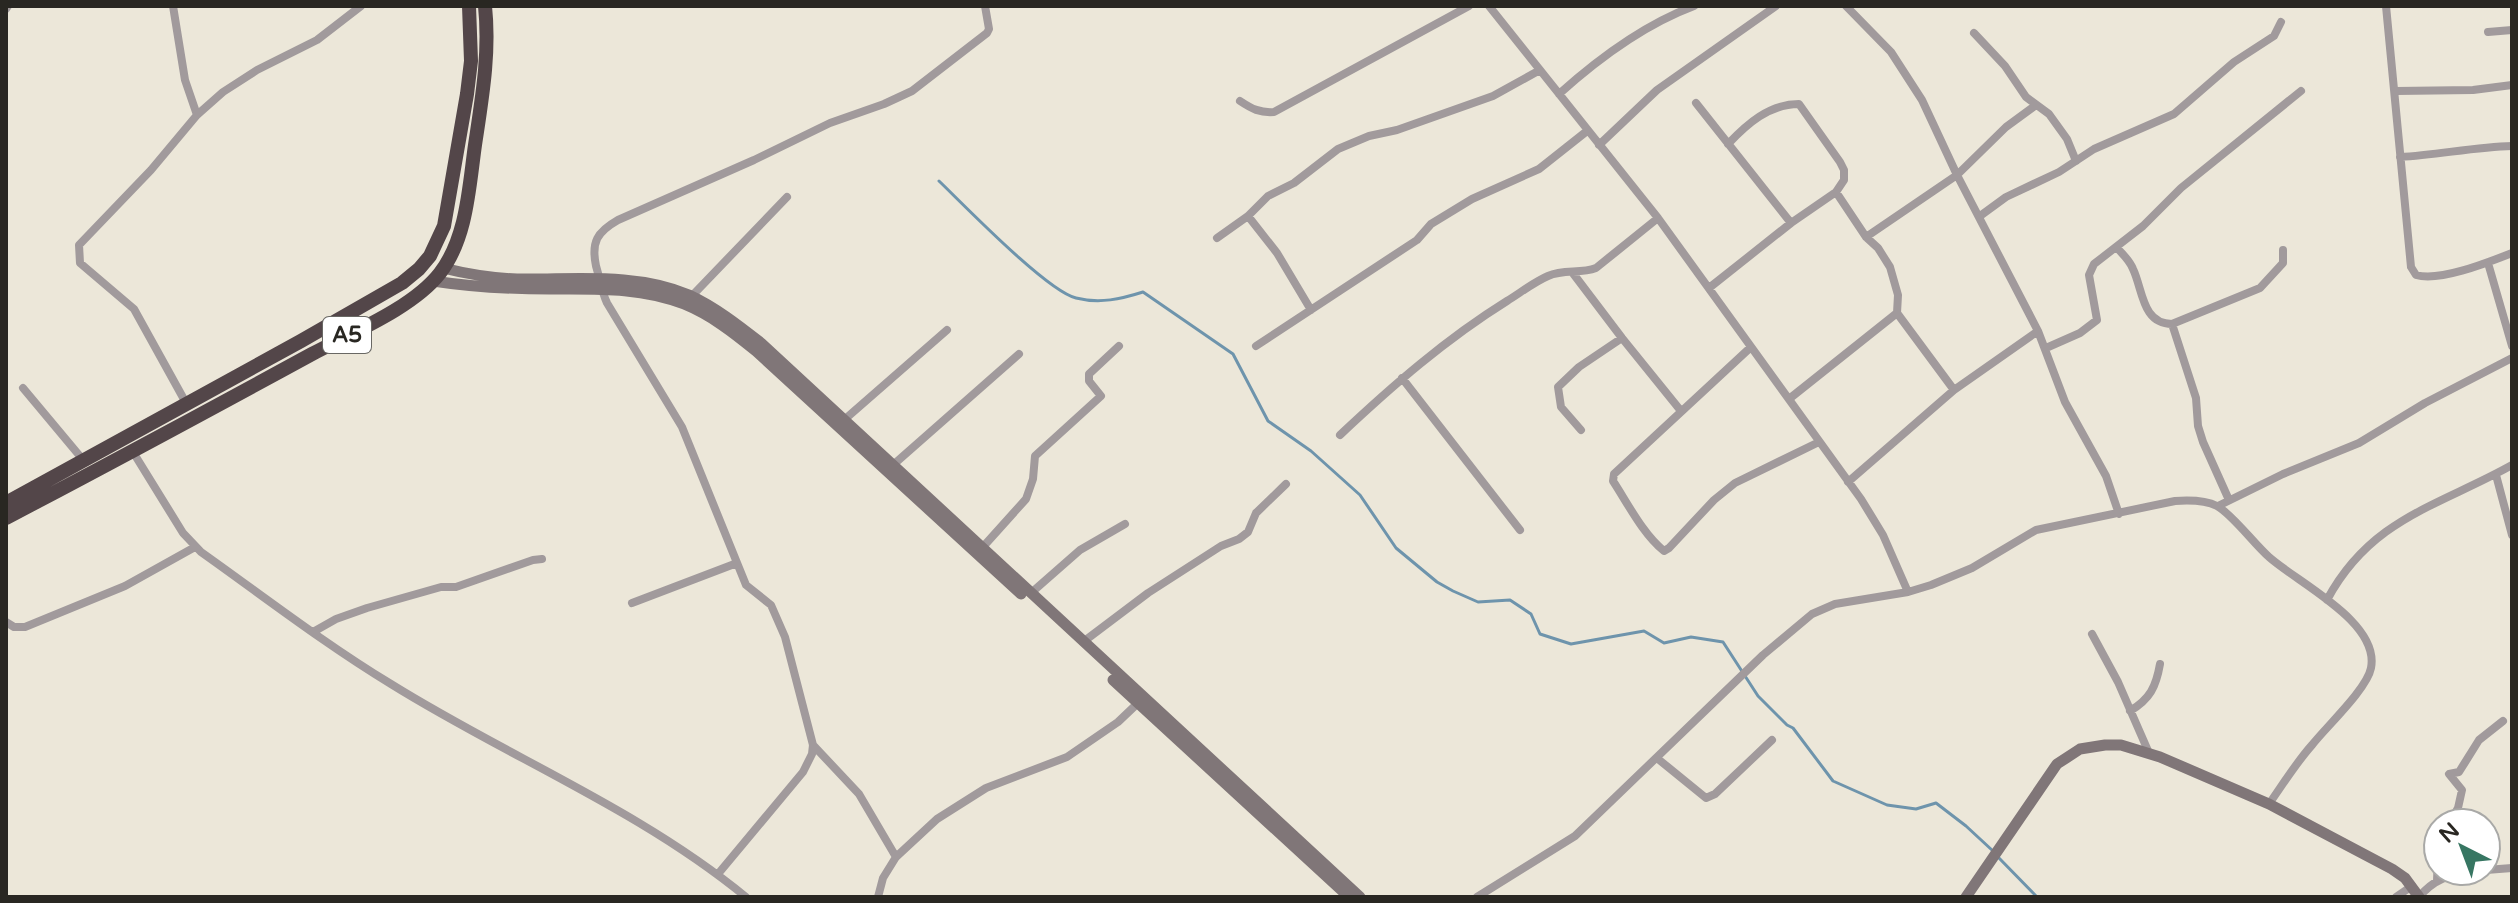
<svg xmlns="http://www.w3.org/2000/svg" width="2518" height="903" viewBox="0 0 2518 903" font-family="'Varela Round',sans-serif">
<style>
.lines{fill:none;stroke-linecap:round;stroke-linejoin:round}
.stream{stroke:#6e94ac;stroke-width:3}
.street{stroke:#a19a9c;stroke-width:8}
.secondary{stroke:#807678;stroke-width:11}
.highway{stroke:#534649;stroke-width:14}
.labels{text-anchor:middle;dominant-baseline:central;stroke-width:7;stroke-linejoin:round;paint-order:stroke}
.shield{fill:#fff;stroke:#696864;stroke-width:2}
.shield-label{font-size:22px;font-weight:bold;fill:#292722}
</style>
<rect width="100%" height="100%" fill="#ece7d9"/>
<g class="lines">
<path class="stream" d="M939,181C964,205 1047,291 1076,298C1100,304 1121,299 1143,292L1233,354L1268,421L1311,451L1360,495L1396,548L1437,582L1453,591L1478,602L1510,600L1531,614L1540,634L1571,644L1644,631L1664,643L1691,637L1723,642L1758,696L1787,725L1793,728L1833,781L1887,805L1916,809L1936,803L1966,826L1993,851
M1998,857L2037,897"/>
<path class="street" d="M173,6L185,80L197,115
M1489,6L1658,218L1861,499L1883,535L1908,592
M1846,6L1891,52L1922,100L1957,175L2038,331L2065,402L2106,476L2119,514
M2386,6L2411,267L2416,275C2440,282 2489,262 2512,253
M6,9L8,6
M2488,32L2512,30
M1974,33L2005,66L2026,97L2049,114L2067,139L2076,161
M2396,91L2473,90L2512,85
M1559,94C1599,58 1643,25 1694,6
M1240,101C1252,109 1260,113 1274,112L1469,6
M1696,103L1791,223
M1599,145L1657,90L1776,6
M2400,157C2438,155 2474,147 2512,146
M1836,192L1866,237L1878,248L1890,267L1898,295L1897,313L1954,390
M1248,216L1277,253L1311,310
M1980,216L2006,197L2059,172L2094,149L2174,114L2234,62L2274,36L2281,22
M1866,237L1957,175L2006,127L2036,105
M1217,238L1248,216L1268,196L1294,183L1338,149L1369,136L1397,130L1493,96L1540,70
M2117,248C2123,254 2130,261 2133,269C2143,290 2142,324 2172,324L2260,288L2283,263V250
M2488,263L2512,346
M1572,272L1622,338L1681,411
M1709,288L1791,223L1836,192L1844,180V170L1840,162L1799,104C1769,104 1747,124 1728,144
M688,300L787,197
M2172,324L2196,398L2198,426L2203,442L2229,500
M1256,346L1417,240L1431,224L1472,199L1539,169L1587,131
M1751,347L1614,474L1613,481C1628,504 1643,534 1664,551L1669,548L1714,500L1735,483L1819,442
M2046,348L2080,333L2097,320L2089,275L2094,264L2143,226L2181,188L2301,91
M1402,378L1520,530
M23,388L84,461
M1789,399L1897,313
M186,403L134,309L80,263L79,245L151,170L197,115L223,92L257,70L317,40L361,6
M844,420L947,330
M1581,430L1561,407L1558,387L1579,367L1622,338
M1340,435C1392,386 1446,339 1507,301C1520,293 1534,282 1548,276C1564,269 1580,274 1596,268L1658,218
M133,452L183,533L201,552C263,596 325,644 391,684C508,757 639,809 746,897
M893,465L1019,354
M2496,475L2512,535
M1848,482L1954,390L2038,331
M2218,506L2283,474L2359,443L2425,403L2512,358
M982,548L1026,499L1033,479L1035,456L1101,396L1089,381V374L1119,346
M1031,593L1080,550L1125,524
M2327,600C2371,518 2439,506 2512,465
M632,603L737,563
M6,622L14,627H25L125,586L195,547
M313,632L336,619L367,608L441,587H456L533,560L542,559
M2092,634L2118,682L2149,753
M1083,642L1148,593L1221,546L1239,539L1248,532L1256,513L1286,484
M2130,711C2150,699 2156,687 2160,664
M813,745L859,794L896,857
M1658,759L1706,798L1715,794L1772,740
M2450,823L2458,808L2462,790L2449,774L2459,772L2479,740L2503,721
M2486,870L2512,868
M718,874L803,772L812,754L813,745L785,637L771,605L746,585L682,427L607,303C601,290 600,279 596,266C591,242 597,232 618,220L754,160L830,123L884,104L912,91L987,33L989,29L985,6
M2437,881L2438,855
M878,897L883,878L896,857L937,819L986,788L1067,757L1118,722L1138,703
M1477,897L1575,836L1763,655L1812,614L1835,604L1908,592L1931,585L1972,568L2036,530L2175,501C2189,500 2205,500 2217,506C2232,514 2255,545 2269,557C2298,583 2380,622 2371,668C2367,689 2326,727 2312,745C2296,763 2283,784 2269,804
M2396,897L2412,886
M2419,897C2434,879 2449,875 2471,871"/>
<path class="secondary" d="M443,268C467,274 492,278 517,279C573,280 636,272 689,295C715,307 738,325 761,343L1360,897
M433,281C472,287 511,289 550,289C596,289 641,287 684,304C711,315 734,333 756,351L1021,594
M1113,680L1349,897
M1966,897L2057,764L2080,749L2105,745H2121L2160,757L2269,804L2392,869L2405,878L2419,897"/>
<path class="highway" d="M6,503L301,341L402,283L419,269L430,256L444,226L467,94L471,61L469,6
M6,518C109,464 211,409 312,354C351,333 413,308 440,273C467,238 469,187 475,145C482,98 490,53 485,6"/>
</g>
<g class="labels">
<rect class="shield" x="323" y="317" width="48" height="36" rx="6"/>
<g class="shield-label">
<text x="347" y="335">A5</text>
</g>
</g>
<rect width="2518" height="903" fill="none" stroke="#292722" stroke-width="16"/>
<g transform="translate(2462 847) rotate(318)"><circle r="38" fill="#ffffff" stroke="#a9a9a7" stroke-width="2"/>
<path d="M0-6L14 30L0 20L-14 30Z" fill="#377662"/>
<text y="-12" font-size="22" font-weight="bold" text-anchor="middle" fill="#292722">N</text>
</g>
</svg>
